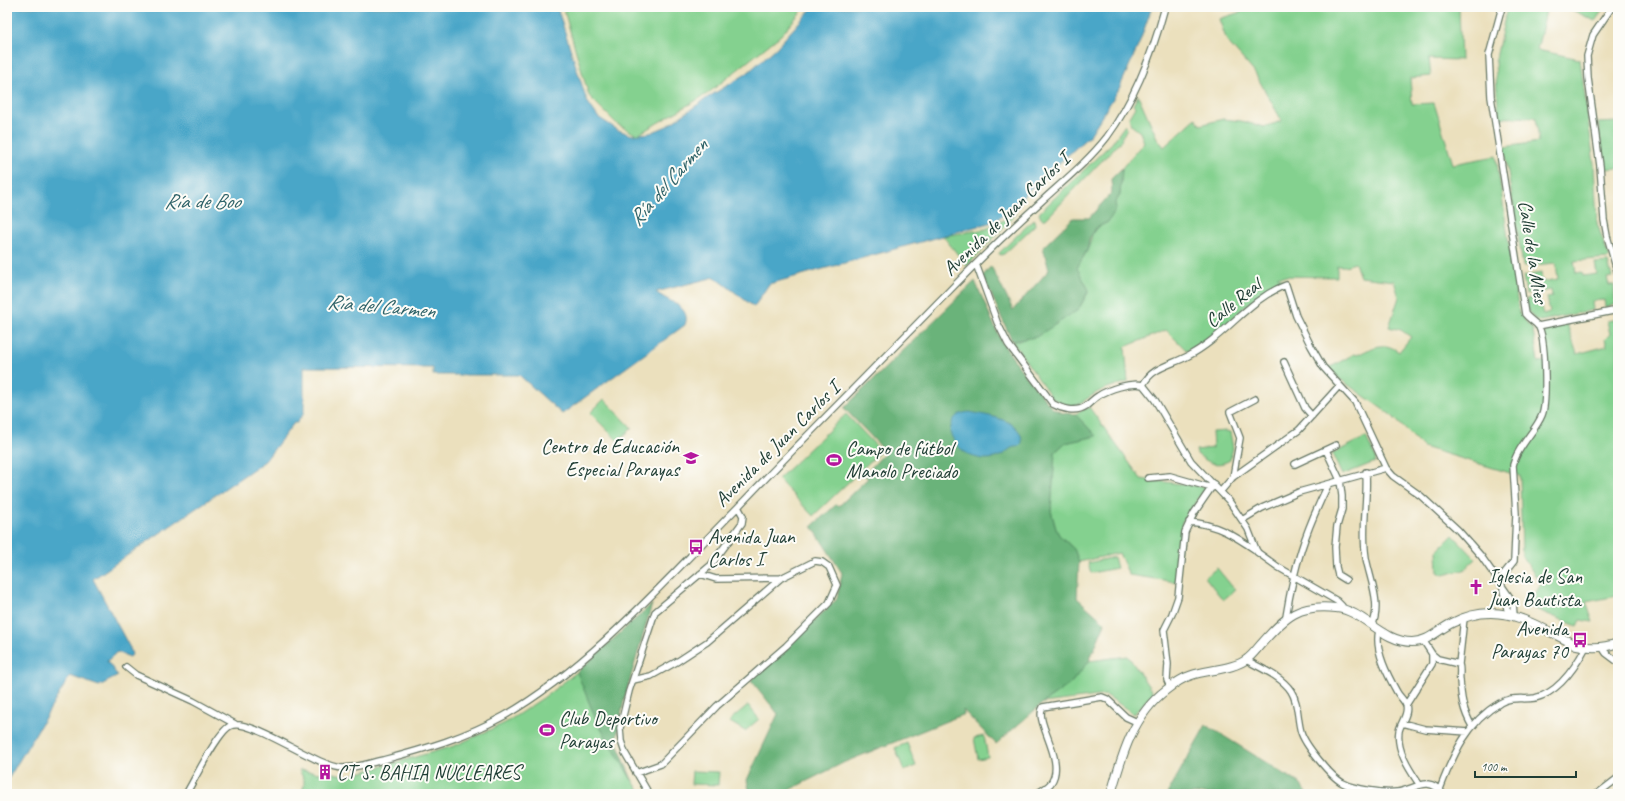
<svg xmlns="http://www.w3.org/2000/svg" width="1625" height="801" viewBox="0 0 1625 801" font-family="Caveat,sans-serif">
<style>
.green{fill:#84d18f;stroke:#528762}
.forest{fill:#6bb37a;stroke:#457857}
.water{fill:#4aa6c8;stroke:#34727e}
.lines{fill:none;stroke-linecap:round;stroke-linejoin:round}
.street-casing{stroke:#667664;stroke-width:8}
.secondary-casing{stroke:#667664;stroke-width:10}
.street{stroke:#fff;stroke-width:5.5}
.secondary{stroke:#fff;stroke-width:8}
.labels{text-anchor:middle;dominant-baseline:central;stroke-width:4;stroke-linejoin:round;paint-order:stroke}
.street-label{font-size:20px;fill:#1f3d34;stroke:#fdfcf7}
.poi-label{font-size:20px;fill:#1f3d34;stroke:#fdfcf7;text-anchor:start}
.water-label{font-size:21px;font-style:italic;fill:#2e6268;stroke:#fdfcf7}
</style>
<rect width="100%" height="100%" fill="#fdfcf7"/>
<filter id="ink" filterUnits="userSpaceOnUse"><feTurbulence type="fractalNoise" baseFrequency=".025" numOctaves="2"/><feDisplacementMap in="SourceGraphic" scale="8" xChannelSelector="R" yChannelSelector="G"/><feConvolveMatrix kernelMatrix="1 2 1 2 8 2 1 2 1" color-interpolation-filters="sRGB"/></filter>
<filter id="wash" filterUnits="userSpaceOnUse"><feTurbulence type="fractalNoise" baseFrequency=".012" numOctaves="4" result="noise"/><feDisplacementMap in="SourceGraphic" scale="16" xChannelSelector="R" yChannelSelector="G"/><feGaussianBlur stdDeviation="0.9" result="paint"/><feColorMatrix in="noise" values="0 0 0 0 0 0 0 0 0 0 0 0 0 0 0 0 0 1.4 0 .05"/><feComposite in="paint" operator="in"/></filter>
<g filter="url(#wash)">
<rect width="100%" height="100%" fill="#ebe0bd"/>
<path class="green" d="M563,7H805L781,35L707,94L637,135L617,124L589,96Z
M1256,7H1459L1461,60L1429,59L1431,76L1410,78L1412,104L1434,103L1453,164L1496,156L1519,313L1533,330L1538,362L1547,361L1544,334L1547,329L1567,324L1577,354L1607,346L1605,339L1610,334L1607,321L1618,319V597L1617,596L1586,602L1593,622L1580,620L1577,626L1528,606L1541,584L1522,556L1520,476L1423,447L1391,415L1337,377L1329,368L1354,354L1357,355C1373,348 1383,340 1399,352L1411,337L1401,330L1389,327L1399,297L1394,281L1360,277L1355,263L1345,266H1337V277L1277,276L1284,281L1256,297L1215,335L1187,351L1166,330L1125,347L1128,382C1118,385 1107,387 1098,392C1077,404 1077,412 1052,398L1012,341H1019L1078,310L1089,291L1076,268C1080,262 1084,257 1087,251C1095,233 1087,232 1108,222L1115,203L1120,195L1122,168L1144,142L1140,132L1131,125L1129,117L1135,107L1133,105L1138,95L1157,138L1164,147L1196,118L1200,125L1223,119L1241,121L1264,127L1282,121L1255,73L1227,41L1219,19Z
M1510,7H1547L1537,50L1580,59L1594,164L1597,223L1609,258L1574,261L1576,273L1582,272L1583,276L1597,274L1595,263L1608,262L1612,277L1607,278L1609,285H1614L1615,305L1605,307L1604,300L1592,301L1593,310L1541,321C1531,321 1527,308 1526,299L1538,297L1543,314L1550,312L1547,297L1552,296L1551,290L1526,294L1523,276L1541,273L1542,282L1558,279L1556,263L1523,266L1504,147L1539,142L1536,117L1499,118L1495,63L1506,12Z
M1566,7H1605L1595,21Z
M1618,122V168L1605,169L1598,123Z
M1125,125L1127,128L1120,142L1046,219H1042L1039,213L1112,143Z
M1017,213L967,266L943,236L986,229Z
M1034,219L1035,225L1004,254L1000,255L999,253Z
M604,399L632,428L618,441L590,413Z
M1089,407L1141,479L1206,487L1182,522L1176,582L1129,575L1119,553L1079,562L1074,549L1059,535L1056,529L1051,511L1055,452L1065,443L1096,436L1075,414Z
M846,414L881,451L813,516L778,479Z
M1226,431L1230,432L1233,448L1230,460C1217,468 1207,462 1197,454L1196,450L1213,448L1212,432Z
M1366,437L1376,458L1375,462L1342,475L1332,454Z
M1453,535L1476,559L1464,570L1443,575L1438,572L1437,551Z
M1114,557L1117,568L1091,573L1088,563Z
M1217,568L1235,590L1223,600L1205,577Z
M1128,656L1153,693L1134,714L1106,695L1043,703L1070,684L1089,661Z
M577,672L597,722L641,794H298C307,787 305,780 299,770L327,774L328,772L348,776L454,746L505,723L543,698Z
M748,705L759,719L745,731L730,722L731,719Z
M984,736L988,757L978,759L974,738Z
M907,743L916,766L904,770L895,748Z
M692,771L719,772L718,785L691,784Z"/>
<path class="forest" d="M1122,168L1120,195L1115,203L1116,209L1108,222L1096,228L1090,237L1087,250L1077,268L1089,290L1078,310L1036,337L1012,341L983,276L991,266L1013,310L1049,270L1043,247L1073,218H1089L1112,192L1111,179Z
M975,281L1001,341L1022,371L1052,408L1063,413L1075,414L1096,436L1065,443L1055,452L1051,511L1056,529L1059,535L1074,549L1079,562L1077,598L1105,623L1089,661L1070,684L1043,703L996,744L963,710L964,714L845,762L781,794H750L747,780L778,714L751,680L837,599L842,573L812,526L837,504L839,506L868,478L864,475L886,452L844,408Z
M652,604L624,700L616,741L632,780L597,722L577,672Z
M1206,725L1299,783L1308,794H1167Z"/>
<path class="water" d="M7,7H557L587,101L598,117L618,130L632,135L650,133L667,126L710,96L746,74L776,48L813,7H1152L1139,44L1119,89L1090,135L996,221L769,284L754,307L715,277L656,292C668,302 692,306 685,325L562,414L519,375H433V368L304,367V413L297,423H294L265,461L93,579L130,648L132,655L130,657L117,652L107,661L118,676L99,686L70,676L7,781Z
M970,412C988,416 1023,419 1022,443L1018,447C1010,446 1009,451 1002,455C981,466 957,453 950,432C952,418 956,413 970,412Z"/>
</g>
<g filter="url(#ink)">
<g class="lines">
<g class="street-casing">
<path id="street" d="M1612,7L1593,35L1587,56L1588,78L1600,166L1604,220L1607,236L1618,274
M976,264L997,322L1008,344L1053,404C1062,409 1076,413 1086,406C1090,403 1093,399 1098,396C1109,389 1130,382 1143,385
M1538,326L1618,310
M1284,362L1305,408L1312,416
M1143,385C1152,367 1171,365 1188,356C1225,337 1248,299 1286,285L1296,316L1311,346L1323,367L1355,402L1386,468L1393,476L1421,496L1458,530L1481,556L1509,596L1513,603L1514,616
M1143,385L1155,400L1191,461L1229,501L1248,529L1257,552L1278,567L1337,601L1342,606V609
M1326,450L1340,480L1342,496V509L1337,526L1335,547L1336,567L1338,575L1346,580
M1295,464L1336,445
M1366,472C1368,500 1361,529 1366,558C1370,580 1382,604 1372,626
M1233,477L1240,438L1230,412L1255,399
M1148,478L1170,476L1212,488
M1221,491L1233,477L1299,430L1339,386
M1242,520L1262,508L1299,492L1386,468
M1189,522C1217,524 1235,536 1257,551
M700,574L716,579L781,578
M1498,581L1514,561L1516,514L1513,465L1515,459C1521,443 1536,430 1542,415C1547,403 1546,336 1538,326C1535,322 1529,319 1525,314L1491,97L1489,55L1502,7
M1503,590L1507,609L1511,614
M1286,617C1294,566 1305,532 1328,485
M1464,618L1459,664C1461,670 1459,675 1460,680C1461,697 1463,711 1472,726
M1379,631C1374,650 1388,676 1397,692C1399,696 1404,700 1406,705C1409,714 1401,722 1399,731C1396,750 1409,769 1419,784
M1602,647L1606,653L1618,662
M1432,654L1438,659L1459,664
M1246,660C1261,668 1282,677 1291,691C1299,703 1297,719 1301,732C1305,745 1331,777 1343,783C1354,789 1384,794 1397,792C1415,790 1428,774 1443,794
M126,667L136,675L193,701L235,724
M633,680L651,676L678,661L707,642L781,578L815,561L822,562L829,567L837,585L829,603L786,646L717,706L661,764L636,773
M1170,687L1167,680L1168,664L1164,630L1172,614L1178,597L1185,532L1194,513L1214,484
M1406,705L1432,664V654L1423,640
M1402,723L1425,729L1468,732
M1440,789C1453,755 1467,722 1500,703C1511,696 1523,700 1535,698C1558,693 1576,666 1586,647
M186,794C195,779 217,733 230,726C249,716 316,767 343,768C356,768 370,763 383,760C425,749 466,737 504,716C590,667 668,578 737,508C808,434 880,362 951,289C981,258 1012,228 1044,199C1066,179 1089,160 1107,137C1135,99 1153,52 1165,7
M649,794L625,753L621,741L620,728L629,691L655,612L711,565L742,523L743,516L738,507
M1036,794C1041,791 1047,788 1051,783C1067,760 1033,721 1043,707L1102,697L1107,699L1126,717L1137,722
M1597,794L1618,778"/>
</g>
<g class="secondary-casing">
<path id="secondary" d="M1111,794C1122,755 1133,715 1166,690C1175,683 1182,678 1192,675C1207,670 1235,669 1247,659C1253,655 1258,647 1263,642C1286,616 1299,604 1336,608C1363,610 1382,642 1412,642C1428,642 1438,630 1452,623C1500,598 1534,625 1576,645C1591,649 1604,648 1618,643"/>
</g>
<use href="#street" class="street"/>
<use href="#secondary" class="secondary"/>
</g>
</g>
<defs>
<g id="school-bare" transform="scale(1.2)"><path d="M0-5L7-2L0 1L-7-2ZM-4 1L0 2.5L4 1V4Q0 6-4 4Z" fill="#b5179e" stroke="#fdfcf7" stroke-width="2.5" paint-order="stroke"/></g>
<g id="stadium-bare" transform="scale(1.2)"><path d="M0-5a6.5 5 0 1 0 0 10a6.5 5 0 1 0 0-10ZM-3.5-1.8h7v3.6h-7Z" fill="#b5179e" stroke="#fdfcf7" stroke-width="2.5" paint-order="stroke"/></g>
<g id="bus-bare" transform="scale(1.2)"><path d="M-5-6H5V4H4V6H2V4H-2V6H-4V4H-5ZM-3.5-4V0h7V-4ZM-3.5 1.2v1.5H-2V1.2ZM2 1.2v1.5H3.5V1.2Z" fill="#b5179e" stroke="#fdfcf7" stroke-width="2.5" paint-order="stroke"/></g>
<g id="church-bare" transform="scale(1.2)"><path d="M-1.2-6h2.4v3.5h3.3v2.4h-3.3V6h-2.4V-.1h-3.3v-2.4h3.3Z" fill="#b5179e" stroke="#fdfcf7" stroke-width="2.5" paint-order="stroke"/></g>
<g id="building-bare" transform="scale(1.2)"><path d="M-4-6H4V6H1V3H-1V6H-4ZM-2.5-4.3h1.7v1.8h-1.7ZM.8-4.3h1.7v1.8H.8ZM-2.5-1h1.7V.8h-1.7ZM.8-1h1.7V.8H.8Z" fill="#b5179e" stroke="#fdfcf7" stroke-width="2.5" paint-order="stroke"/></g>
</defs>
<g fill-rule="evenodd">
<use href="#school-bare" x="691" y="458"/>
<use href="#stadium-bare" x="834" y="460"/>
<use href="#bus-bare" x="696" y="547"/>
<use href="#church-bare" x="1476" y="587"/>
<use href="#bus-bare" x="1580" y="640"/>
<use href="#stadium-bare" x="547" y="730"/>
<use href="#building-bare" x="325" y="772"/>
</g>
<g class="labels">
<g class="street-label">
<text transform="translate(1006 214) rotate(-44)">Avenida de Juan Carlos I</text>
<text transform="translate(1533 252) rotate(81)">Calle de la Mies</text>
<text transform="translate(1233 303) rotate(-39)">Calle Real</text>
<text transform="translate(777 444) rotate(-45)">Avenida de Juan Carlos I</text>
</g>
<g class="poi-label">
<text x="679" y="446" text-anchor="end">Centro de Educación<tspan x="679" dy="23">Especial Parayas</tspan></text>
<text x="846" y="448">Campo de fútbol<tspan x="846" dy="23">Manolo Preciado</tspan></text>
<text x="708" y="536">Avenida Juan<tspan x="708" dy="23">Carlos I</tspan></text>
<text x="1488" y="576">Iglesia de San<tspan x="1488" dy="23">Juan Bautista</tspan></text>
<text x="1568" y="628" text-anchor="end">Avenida<tspan x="1568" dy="23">Parayas 70</tspan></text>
<text x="559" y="718">Club Deportivo<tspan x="559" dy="23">Parayas</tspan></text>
<text x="337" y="772">CT S. BAHIA NUCLEARES</text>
</g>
<g class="water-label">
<text transform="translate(668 182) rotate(-49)">Ría del Carmen</text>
<text x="202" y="201">Ría de Boo</text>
<text transform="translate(381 306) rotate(5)">Ría del Carmen</text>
</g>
</g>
<rect width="1625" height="801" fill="none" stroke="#fdfcf7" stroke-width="24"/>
<path d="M1475 771v6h101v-6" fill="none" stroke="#1f3d34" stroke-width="2"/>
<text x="1481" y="771" font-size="12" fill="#1f3d34" stroke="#fdfcf7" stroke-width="3" paint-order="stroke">100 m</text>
</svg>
